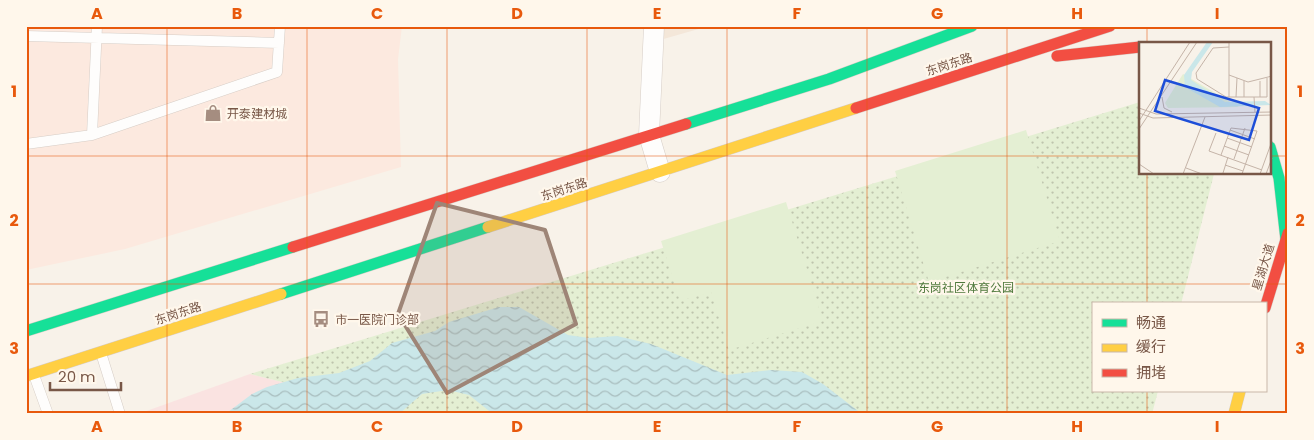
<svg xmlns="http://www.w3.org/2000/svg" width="1314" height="440" viewBox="0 0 1314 440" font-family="Poppins,'Noto Sans SC',sans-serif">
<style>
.residential{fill:#f4e7d9}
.commercial{fill:#fce9df}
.medical{fill:#fae3e1}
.green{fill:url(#green-dots)}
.pitch{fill:#e4efd3}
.water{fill:url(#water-waves)}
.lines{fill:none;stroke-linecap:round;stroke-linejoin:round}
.lane-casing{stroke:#d6cdc6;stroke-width:11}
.street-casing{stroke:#d6cdc6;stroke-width:21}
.fast-casing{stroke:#d7cdc6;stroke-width:12}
.slow-casing{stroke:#d7cdc6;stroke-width:12}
.jam-casing{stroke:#d7cdc6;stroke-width:12}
.lane{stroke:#fefdfc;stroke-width:10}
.street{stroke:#fefdfc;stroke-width:20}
.fast{stroke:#16e098;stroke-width:11}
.slow{stroke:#ffcf43;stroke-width:11}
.jam{stroke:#f24e42;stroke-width:11}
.marked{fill:#9e8577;fill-opacity:0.2;stroke:#9e8577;stroke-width:4;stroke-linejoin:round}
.grid{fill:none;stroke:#e8590c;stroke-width:1;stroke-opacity:0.55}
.labels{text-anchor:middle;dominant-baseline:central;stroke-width:4.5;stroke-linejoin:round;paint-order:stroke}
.street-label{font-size:12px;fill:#785747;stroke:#fff7eb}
.poi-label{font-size:12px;fill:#785747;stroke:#fff7eb;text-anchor:start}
.park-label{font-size:12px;fill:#4f793c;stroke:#fff7eb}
.inset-road{fill:none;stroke:#c5b4a8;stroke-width:1}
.view{fill:#1d4ed8;fill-opacity:0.15;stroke:#1d4ed8;stroke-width:2.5}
.inset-edge{fill:none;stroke:#785747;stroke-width:2.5}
.neatline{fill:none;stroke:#e8590c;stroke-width:2}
.grid-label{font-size:16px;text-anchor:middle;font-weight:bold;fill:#e8590c}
</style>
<defs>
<pattern id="green-dots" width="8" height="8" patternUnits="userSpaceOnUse" patternTransform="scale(1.25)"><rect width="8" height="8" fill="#e4efd3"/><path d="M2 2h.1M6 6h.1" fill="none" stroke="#bec4ad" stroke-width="1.8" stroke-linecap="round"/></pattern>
<pattern id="water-waves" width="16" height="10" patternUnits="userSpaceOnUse" patternTransform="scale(1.25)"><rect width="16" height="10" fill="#cae7e9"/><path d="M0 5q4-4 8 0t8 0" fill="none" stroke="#a9bebf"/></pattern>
</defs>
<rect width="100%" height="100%" fill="#f8f2e9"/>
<path class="residential" d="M654,26H709L653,42Z"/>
<path class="commercial" d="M26,26H402L398,59L401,167L125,249L26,270Z"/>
<path class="medical" d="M250,374L410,414H138Z"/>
<path class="green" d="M1140,102V174H1214L1181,304H1093V391H1158L1152,414H410L250,374Z"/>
<path class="pitch" d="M1026,130L1060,241L929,282L895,171Z
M786,202L823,321L729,350L711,292L680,301L661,241Z"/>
<path class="water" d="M499,307H519L568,335L589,338L617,336L651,344L727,375L771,370L802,372L823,384L862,414H493L469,395L448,390L422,394L399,414H223L228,412L252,394L267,387L298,378L339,373L370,361L392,343L435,331L449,322Z
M972,410L1003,412L1006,414H953Z"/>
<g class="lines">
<g class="lane-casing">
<path id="lane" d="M26,36L279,43
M92,135L97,26
M26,144L92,135L277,72L280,26
M101,353L120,414
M34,375L48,414"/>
</g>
<g class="street-casing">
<path id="street" d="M654,26L649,135L660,172"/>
</g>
<g class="fast-casing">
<path id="fast" d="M686,124L829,79L972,26
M1270,147L1279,178L1286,240
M281,294L488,227
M26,331L293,247"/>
</g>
<g class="slow-casing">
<path id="slow" d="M488,227L856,108
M26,376L281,294
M1234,414L1240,391"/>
</g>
<g class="jam-casing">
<path id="jam" d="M1057,56L1140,47
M856,108L1110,26
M293,247L686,124
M1265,308L1288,233"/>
</g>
<use href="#lane" class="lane"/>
<use href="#street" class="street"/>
<use href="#fast" class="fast"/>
<use href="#slow" class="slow"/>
<use href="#jam" class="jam"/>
</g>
<path class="marked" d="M437,203L545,230L576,324L447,393L398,314Z"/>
<path class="grid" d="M167,26V414M307,26V414M447,26V414M587,26V414M727,26V414M867,26V414M1007,26V414M1147,26V44M26,156H1140M1270,156H1288M1147,174V304M26,284H1288M1147,391V414"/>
<defs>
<g id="shop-bare" transform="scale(1.35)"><path d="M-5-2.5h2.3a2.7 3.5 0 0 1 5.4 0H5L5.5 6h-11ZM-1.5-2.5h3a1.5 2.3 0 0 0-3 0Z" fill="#a58d80" stroke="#fff7eb" stroke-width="2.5" paint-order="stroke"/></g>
<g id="bus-bare" transform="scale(1.35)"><path d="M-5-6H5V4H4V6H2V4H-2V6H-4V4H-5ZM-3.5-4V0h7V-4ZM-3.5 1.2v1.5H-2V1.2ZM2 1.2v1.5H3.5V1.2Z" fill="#a58d80" stroke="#fff7eb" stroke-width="2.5" paint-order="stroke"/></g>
</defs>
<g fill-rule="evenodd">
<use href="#shop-bare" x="213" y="113"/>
<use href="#bus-bare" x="321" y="319"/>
</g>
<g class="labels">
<g class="street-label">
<text transform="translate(949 64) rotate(-18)">东岗东路</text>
<text transform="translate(564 189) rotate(-18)">东岗东路</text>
<text transform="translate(1263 267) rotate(-73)">星湖大道</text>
<text transform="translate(178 313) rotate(-18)">东岗东路</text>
</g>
<g class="poi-label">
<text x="227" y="113">开泰建材城</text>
<text x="335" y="319">市一医院门诊部</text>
</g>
<g class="park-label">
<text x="966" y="287">东岗社区体育公园</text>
</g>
</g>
<g transform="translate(1139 42)">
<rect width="132" height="132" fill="#f8f2e9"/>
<path d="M44,32L100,65L29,66L26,61Z" fill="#e4efd3"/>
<path d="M68,0H74L53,30L52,38L86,60L126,59L132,63L81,65L46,45L45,33Z" fill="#cae7e9"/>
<path class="inset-road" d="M90,5L74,6L57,31L58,37L87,55H128V36M90,33L109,40L133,34M23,55L25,66L33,70M90,55V0M97,55L98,36M105,55V39M115,55L116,70M121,55V39M0,66L17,72L133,70M0,71L14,76L133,73M0,79L51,0M0,87L58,0M91,88L116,97M77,91L70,109L123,128M88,96L113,105M85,104L110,113M82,113L92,86L118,89L103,132M95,117L106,86M0,122L15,132M86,123L104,129M47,126L63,132M84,131L89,115M44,132L66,75M121,132L133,99M127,132L133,116"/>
<path class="view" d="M26,38L120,66L110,98L16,69Z"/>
<rect width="132" height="132" class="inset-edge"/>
</g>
<rect width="1314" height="440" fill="none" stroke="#fff7eb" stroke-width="55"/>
<rect x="1092" y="302" width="175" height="90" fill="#fff7eb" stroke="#c9b7a9"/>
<rect x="1102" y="319" width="25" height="8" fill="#16e098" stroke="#c9b7a9"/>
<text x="1136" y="328" font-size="15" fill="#785747">畅通</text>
<rect x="1102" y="344" width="25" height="8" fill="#ffcf43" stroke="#c9b7a9"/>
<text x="1136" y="352" font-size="15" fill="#785747">缓行</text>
<rect x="1102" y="369" width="25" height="8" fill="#f24e42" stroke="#c9b7a9"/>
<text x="1136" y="378" font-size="15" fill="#785747">拥堵</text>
<path d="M50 382v8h71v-8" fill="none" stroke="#785747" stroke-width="2.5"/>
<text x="58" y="382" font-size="15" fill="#785747" stroke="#fff7eb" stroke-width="4" paint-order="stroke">20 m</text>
<rect x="28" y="28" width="1258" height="384" class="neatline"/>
<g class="grid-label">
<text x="97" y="19">A</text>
<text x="237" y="19">B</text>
<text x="377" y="19">C</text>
<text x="517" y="19">D</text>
<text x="657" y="19">E</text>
<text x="797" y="19">F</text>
<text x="937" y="19">G</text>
<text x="1077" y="19">H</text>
<text x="1217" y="19">I</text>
<text x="14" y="97">1</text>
<text x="1300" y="97">1</text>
<text x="14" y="226">2</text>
<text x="1300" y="226">2</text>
<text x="14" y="354">3</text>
<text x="1300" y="354">3</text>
<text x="97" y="432">A</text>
<text x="237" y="432">B</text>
<text x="377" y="432">C</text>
<text x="517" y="432">D</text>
<text x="657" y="432">E</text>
<text x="797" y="432">F</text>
<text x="937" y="432">G</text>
<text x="1077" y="432">H</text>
<text x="1217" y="432">I</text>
</g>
</svg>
